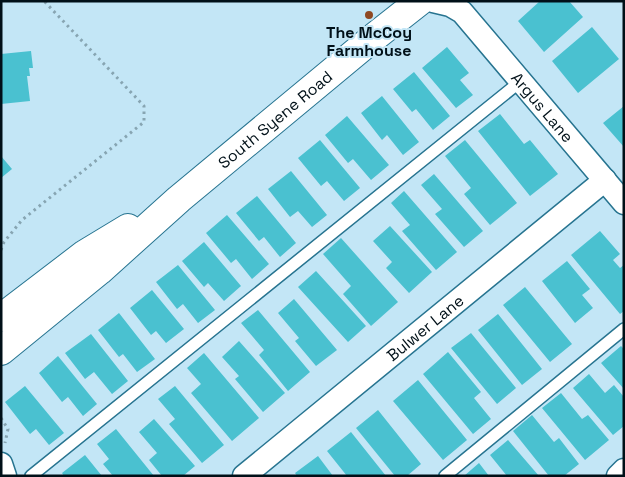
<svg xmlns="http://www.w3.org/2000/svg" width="625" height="477" viewBox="0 0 625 477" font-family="'Space Grotesk',sans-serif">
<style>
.building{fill:#4ac1d0}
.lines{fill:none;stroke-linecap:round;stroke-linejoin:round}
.service-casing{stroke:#277490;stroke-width:14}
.minor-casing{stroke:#277490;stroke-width:25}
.tertiary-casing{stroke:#277490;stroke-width:30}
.path{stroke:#87a5b2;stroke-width:3;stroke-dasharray:2.5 4;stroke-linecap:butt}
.service{stroke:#fff;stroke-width:11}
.minor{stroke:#fff;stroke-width:22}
.tertiary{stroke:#fff;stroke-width:28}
.poi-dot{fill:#8e4822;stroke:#c3e6f6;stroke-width:2}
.labels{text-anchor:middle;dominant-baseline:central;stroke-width:4;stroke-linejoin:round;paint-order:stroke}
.poi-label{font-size:16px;font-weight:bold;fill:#001018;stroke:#c3e6f6}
.street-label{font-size:16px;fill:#001018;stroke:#c3e6f6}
</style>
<rect width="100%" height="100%" fill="#c3e6f6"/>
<path class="building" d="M540,1H569L583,17L544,52L518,21Z
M592,27L619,59L578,93L552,61Z
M447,47L469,73L460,80L473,95L456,108L422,68Z
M31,51L33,68H29L30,76H27L30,101L1,104V54Z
M414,72L450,116L433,130L416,109L412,112L393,89Z
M382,96L419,142L403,155L387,135L382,140L361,113Z
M624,106V147L603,123Z
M500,114L524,144L530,140L558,174L530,196L478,131Z
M347,116L389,165L371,180L353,159L348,163L325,135Z
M320,140L360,188L344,201L327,181L321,186L298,158Z
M465,140L517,203L490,225L464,194L471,188L445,156Z
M1,156L12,169L1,178Z
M291,171L327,215L312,227L298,211L290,217L268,189Z
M434,174L483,231L464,247L435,214L442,209L421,185Z
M404,191L457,252L436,270L402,231L410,225L391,203Z
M257,196L296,243L280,257L264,237L259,241L236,213Z
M227,215L269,264L252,279L236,259L231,263L206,233Z
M390,226L432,272L409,293L386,268L392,262L373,241Z
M600,231L620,254L613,260L620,268L624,265V311L620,314L571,255Z
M341,238L398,302L371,326L343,294L351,286L323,254Z
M204,242L241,286L224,301L208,283L204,287L182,261Z
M567,261L590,289L582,295L593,308L575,323L542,281Z
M178,265L215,310L198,323L183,304L177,309L156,282Z
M316,271L366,326L348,342L298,287Z
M525,287L572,344L550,362L503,305Z
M152,290L184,329L166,343L156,331L151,335L130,308Z
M294,299L337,350L316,366L295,341L299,338L278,313Z
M258,310L310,372L288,391L259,355L264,350L241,323Z
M119,313L155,359L137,372L123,354L119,357L98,330Z
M498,314L542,369L522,385L478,330Z
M471,333L516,388L497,404L451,348Z
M91,334L128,381L112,394L94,372L85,379L65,353Z
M239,341L285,393L263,412L235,379L239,376L222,357Z
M621,346L624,349V389L601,363Z
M448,352L481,392L474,398L491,419L473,434L423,374Z
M204,353L259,418L232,441L191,393L201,384L187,368Z
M58,356L97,404L83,416L68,397L62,402L39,373Z
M589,374L605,393L614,385L624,397V426L613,435L573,388Z
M418,380L467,440L443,460L393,401Z
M25,386L64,433L49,445L36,429L30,434L5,402Z
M175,386L224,445L202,463L169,424L175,419L158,399Z
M561,393L582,419L588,415L609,440L585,460L542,408Z
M378,410L421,464L407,476H395L356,428Z
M532,415L554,442L559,438L579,464L564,476H549L513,431Z
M154,419L195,466L183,476H162L149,460L157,453L139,432Z
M116,429L154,476H113L103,464L109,459L97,444Z
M351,432L386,476H347L327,451Z
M508,440L539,476H507L490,455Z
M85,455L102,476H64L62,473Z
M318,456L333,476H297L295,473Z
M479,463L489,476H464Z"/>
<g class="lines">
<g class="service-casing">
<path id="service" d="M31,476L521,81
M445,476L624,329"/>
</g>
<g class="minor-casing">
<g id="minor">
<path id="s1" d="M433,1L450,5L462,12L624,203"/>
<path d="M1,464L5,476"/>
<path id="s2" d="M244,476L605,180"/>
<path d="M618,476L624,470"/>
</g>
</g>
<g class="tertiary-casing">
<g id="tertiary">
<path d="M1,318L85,254L128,228"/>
<path id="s3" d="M1,351L99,271L179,199L373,38L420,1"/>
</g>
</g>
<path class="path" d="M1,250L4,242L22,220L144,122V106L44,1
M1,418L8,429L5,443"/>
<use href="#service" class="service"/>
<use href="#minor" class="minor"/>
<use href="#tertiary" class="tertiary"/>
</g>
<circle class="poi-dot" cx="369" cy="15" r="5"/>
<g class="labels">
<g class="poi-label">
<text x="369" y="32">The McCoy<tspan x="369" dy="18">Farmhouse</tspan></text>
</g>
<g class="street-label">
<text stroke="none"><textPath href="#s1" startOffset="156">Argus Lane</textPath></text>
<text stroke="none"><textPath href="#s3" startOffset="359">South Syene Road</textPath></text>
<text stroke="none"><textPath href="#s2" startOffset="234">Bulwer Lane</textPath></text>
</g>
</g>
<rect width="625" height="477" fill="none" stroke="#001018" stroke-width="5"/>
</svg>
